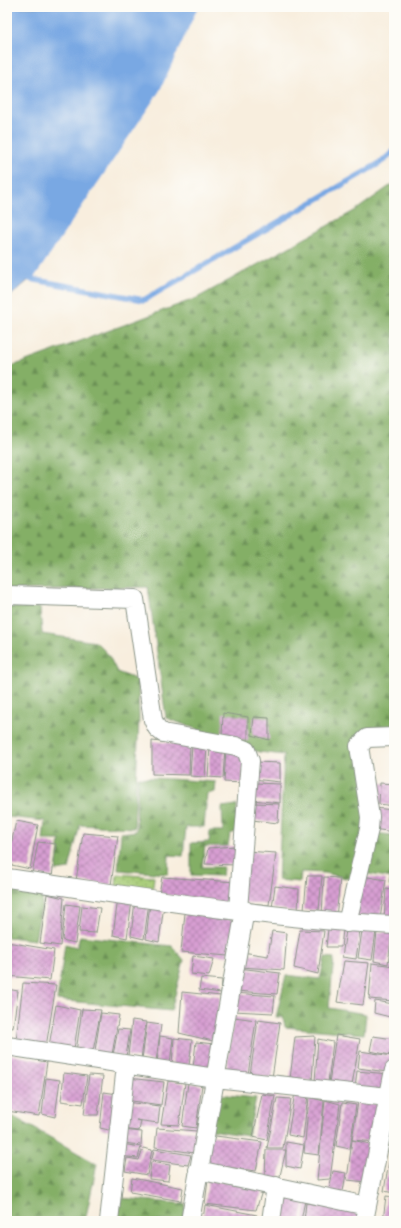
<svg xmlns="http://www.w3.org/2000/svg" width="401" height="1228" viewBox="0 0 401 1228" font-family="Vollkorn,serif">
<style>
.grass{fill:url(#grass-dots);stroke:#628454}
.forest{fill:url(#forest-firs);stroke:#52764d}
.water{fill:#79a8e3;stroke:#4c728c}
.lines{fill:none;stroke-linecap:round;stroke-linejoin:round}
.stream{stroke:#79a8e3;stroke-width:5.5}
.building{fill:url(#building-cross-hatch)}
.minor-casing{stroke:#8c9689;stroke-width:20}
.minor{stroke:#fff;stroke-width:18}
</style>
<defs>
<pattern id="grass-dots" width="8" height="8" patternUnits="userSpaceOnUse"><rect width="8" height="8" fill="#a5cb75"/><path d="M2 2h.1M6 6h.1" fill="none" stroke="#86a661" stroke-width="1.8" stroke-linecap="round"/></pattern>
<pattern id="forest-firs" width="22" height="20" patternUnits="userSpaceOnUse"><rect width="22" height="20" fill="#84af66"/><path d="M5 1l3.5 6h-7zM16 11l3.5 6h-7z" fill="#6b9055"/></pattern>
<pattern id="building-cross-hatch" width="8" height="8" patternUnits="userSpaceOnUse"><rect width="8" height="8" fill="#d79ed2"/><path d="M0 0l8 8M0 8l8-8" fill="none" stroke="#ae82ab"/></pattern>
</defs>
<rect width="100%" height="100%" fill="#fdfcf7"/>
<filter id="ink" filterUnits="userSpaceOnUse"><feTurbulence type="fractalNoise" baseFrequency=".025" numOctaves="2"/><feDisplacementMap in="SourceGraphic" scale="8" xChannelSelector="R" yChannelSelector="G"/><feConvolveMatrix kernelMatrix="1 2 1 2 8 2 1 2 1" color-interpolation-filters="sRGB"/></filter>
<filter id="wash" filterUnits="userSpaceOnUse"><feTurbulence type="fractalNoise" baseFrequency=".012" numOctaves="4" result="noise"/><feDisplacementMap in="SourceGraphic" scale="16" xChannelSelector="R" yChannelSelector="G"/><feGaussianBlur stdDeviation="0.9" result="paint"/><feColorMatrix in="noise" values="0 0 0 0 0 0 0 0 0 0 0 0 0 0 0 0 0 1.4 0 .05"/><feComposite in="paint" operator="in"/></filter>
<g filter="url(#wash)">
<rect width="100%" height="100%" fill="#f8eede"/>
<path class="grass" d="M117,874L154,877L152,893L116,889Z"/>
<path class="forest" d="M394,183V734L360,735L365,814L354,880L325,873L301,872L300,882L278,880L284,755L259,752L166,718L148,587L7,590V368L197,298L356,210Z
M7,607L40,608L42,634L96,642L108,654L117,672L138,680L139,718L134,828L80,825L69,869L56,871L60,840H43L45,821L8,817L7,819Z
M138,777L216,782L215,792L207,794L204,827H186L183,856L169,855L168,874L118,870L121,833L136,831Z
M237,805L236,832L230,834L228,846H205L202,867H223L222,876L191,875V843L209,842L210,831H223L222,807Z
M374,833L393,835L392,858L394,859V887L389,886L391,878L364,873Z
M12,887L44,893L35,940L7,937V908Z
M80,936L172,946L184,960L171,1011L57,1000L65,944L77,947Z
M325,957L334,958L329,1008L366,1014L364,1034L285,1027L283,1017H276L286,975L320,979Z
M217,1094L256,1098L248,1136L211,1130Z
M7,1113L97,1164L85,1221H7Z
M121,1198L186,1204L183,1221H118Z"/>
<path class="water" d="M7,7H195L157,90L30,279L7,299Z"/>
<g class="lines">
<path class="stream" d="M195,7L157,90L30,279L144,300L380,163L394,151"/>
</g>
<g id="blocks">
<path class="building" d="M223,713L248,717V741L222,738Z
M254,717L269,718V740L252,735Z
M152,741L190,745L189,775L152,774Z
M192,745L207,747L205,777L190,776Z
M210,746L225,748L223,778L208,777Z
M226,749L244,753L243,783L224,782Z
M255,762L280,763V782L253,779Z
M255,783L280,784V803L253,800Z
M380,783L394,784V806L379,804Z
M254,803L279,804L278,823L252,820Z
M374,808L394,810V832L373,829Z
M16,821L38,825L30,869L7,864Z
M83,833L118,836L111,885L76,881Z
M38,842L56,844L52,877L32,874Z
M236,846L237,865L205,864L208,848Z
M245,851L276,853L269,905L241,902Z
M307,876H322L319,910H304Z
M362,876L386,880L380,919L355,917Z
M162,877L236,882L233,904L159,894Z
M324,877L340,878L336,918L322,916Z
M275,886L299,889L298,912L272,908Z
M386,889L394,890V921L384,920Z
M47,894L64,898L60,946L40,943Z
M118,898L132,901L127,938L113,935Z
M135,900L149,902L144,939L131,936Z
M150,903L164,905L159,942L146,939Z
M66,904L80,906L75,943L62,940Z
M82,906L100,908L96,933L79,932Z
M185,913L234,920L228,956L181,952Z
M328,929L343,930L341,947H326Z
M300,930L324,931L318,974L294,968Z
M346,930H360L356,959L342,957Z
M272,931L287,933L284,970L241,967L242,952L268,956Z
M362,931H376L372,960L358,958Z
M377,932H392L388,964L374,961Z
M7,942L54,950L50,980L7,976Z
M193,956L214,959L209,976L191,974Z
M344,961L369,963L363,1005L337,1002Z
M372,963L394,966V1001L369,999Z
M238,968L280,973L277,994L235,991Z
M201,978L222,980L221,993L199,990Z
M23,983L56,985L46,1047L16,1041Z
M7,989L18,991L13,1028L7,1027Z
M182,992L221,996L213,1041L179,1033Z
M234,993L275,996L273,1013L233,1011Z
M375,1001L394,1004V1018L374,1013Z
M56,1005L80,1010L74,1049L49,1046Z
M82,1009L101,1010L92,1056L76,1052Z
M101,1013L119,1015L111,1060L94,1057Z
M234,1017L256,1020L248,1075L226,1072Z
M132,1020L146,1022L141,1059L128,1056Z
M258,1020L280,1023L272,1078L250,1075Z
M147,1023L161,1025L156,1062L142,1059Z
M118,1029L130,1030L126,1057L113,1055Z
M336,1035L360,1039L352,1085L329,1083Z
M160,1036L173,1038L170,1064L157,1063Z
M315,1036L312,1081L290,1079L295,1037Z
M373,1036L394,1039L390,1055L370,1051Z
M174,1038L192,1040L189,1066L172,1064Z
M318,1039L333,1042L328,1083L315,1081Z
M196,1042L214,1044L210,1069L193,1068Z
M360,1051L392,1056L387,1072L358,1068Z
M10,1054L47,1062L39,1116L7,1111V1080Z
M357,1071L388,1074L385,1091L355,1089Z
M64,1073L87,1076L83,1104L61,1101Z
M89,1075L103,1076L98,1115H84Z
M46,1078L60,1080L55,1117L42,1114Z
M128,1078L164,1082L161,1105L125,1100Z
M168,1081L185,1083L179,1125L161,1124Z
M188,1083L202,1085L196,1128L182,1126Z
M104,1092L118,1094L113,1131L100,1128Z
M295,1092L308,1094L303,1138L288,1135Z
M262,1094L275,1096L267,1140L253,1137Z
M309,1097L324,1101L319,1155L304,1153Z
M277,1098L291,1099L283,1148H267Z
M325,1100L340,1104L330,1179L317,1180Z
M124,1102L160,1106L158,1123L136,1120L141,1121L139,1131L121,1129Z
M358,1102L384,1105L376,1142L352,1140Z
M342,1103L356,1105L350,1149L336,1146Z
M157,1128L197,1131L194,1153L155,1147Z
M123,1130L142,1132L141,1145L122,1143Z
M208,1135L262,1142L256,1171L205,1164Z
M352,1140L374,1145L367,1182L347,1180Z
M286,1142L304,1145L300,1169L286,1166Z
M121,1144L141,1147L138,1158L119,1156Z
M143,1148L152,1150L147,1175L125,1171L127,1158L139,1160Z
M154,1149L191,1155L188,1165L152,1160Z
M266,1150H286L279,1180L265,1177Z
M389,1161H394V1193L384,1191Z
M151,1162L170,1165L168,1181L149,1179Z
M333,1171L346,1173L342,1198L328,1194Z
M132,1178L183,1188L181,1201L130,1192Z
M208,1180L263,1188L256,1210L205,1204Z
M279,1195L305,1200L301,1221H276Z
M386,1196L394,1197V1221H383Z
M306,1203L361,1212L360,1221H304Z
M205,1205L257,1215L256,1221H216L203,1219Z"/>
</g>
</g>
<g filter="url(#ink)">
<use href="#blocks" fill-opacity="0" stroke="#8c9689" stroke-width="1"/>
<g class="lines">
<g class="minor-casing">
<path id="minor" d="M7,595L135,599L153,720L157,728L163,733L236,746L246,750L250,761L238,909
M7,878C135,896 265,919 394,925
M347,923L369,829L370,817L359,746L367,738L394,737
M7,1046L215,1078L388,1097
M198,1170L367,1206
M109,1221L126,1065
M190,1221L245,910
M271,1221L276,1186
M364,1221L394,1070"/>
</g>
<use href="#minor" class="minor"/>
</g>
</g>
<rect width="401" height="1228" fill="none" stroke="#fdfcf7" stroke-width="24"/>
</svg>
